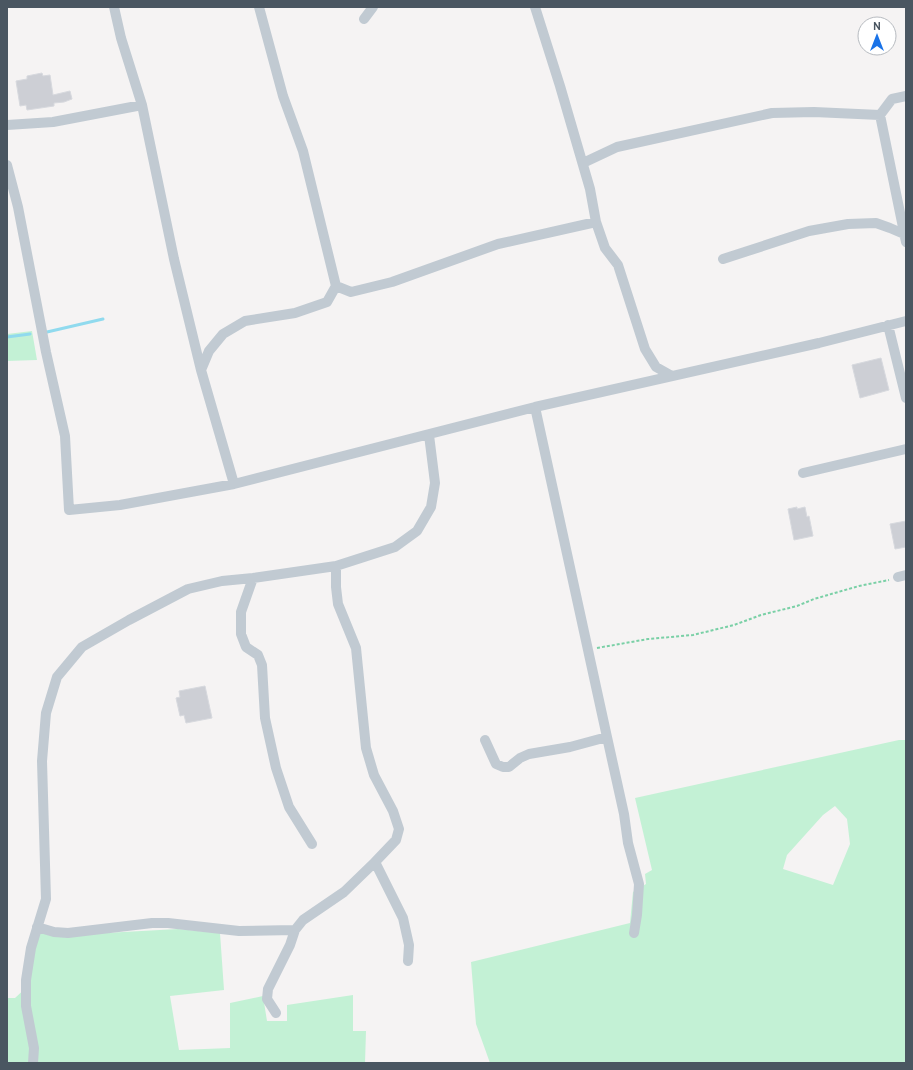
<svg xmlns="http://www.w3.org/2000/svg" width="913" height="1070" viewBox="0 0 913 1070" font-family="Overpass,sans-serif">
<style>
.green{fill:#c3f1d5;fill-rule:evenodd}
.lines{fill:none;stroke-linecap:round;stroke-linejoin:round}
.stream{stroke:#90daee;stroke-width:3}
.building{fill:#cdcfd5;stroke:#d7d9de}
.path{stroke:#7ad0a6;stroke-width:2;stroke-dasharray:3 2;stroke-linecap:butt}
.street{stroke:#c1cad2;stroke-width:10}
</style>
<rect width="100%" height="100%" fill="#f5f3f3"/>
<path class="green" d="M32,331L37,360L7,361V334Z
M899,740H906V1063H490L476,1024L471,962L630,923L633,892L646,884L645,874L652,870L635,798ZM835,806L847,819L850,844L833,885L783,869L787,855L823,815Z
M178,929L220,933L224,990L170,996L179,1050L230,1048V1003L263,996L267,1021H287V1005L353,995V1031H366L365,1063H7V998H15L30,984L33,954L39,934L105,933Z"/>
<g class="lines">
<path class="stream" d="M47,332L103,319
M7,337L30,334"/>
</g>
<path class="building" d="M42,73L43,76L50,75L53,95L70,91L72,99L64,102L54,103V106L27,110L26,105L20,106L16,81L27,79V76Z
M881,358L889,390L860,398L852,365Z
M797,507V509L805,507L807,517L809,516L813,536L794,540L788,509Z
M906,521V547L895,549L890,524Z
M205,686L212,718L186,723L184,715L180,716L176,698L180,697L179,691Z"/>
<g class="lines">
<path class="path" d="M597,648L648,639L693,635L734,625L761,615L797,606L814,599L859,586L889,580"/>
<path class="street" d="M535,7L560,86L590,189L596,222L605,248L618,265L645,349L656,367L672,376
M364,19L373,7
M906,96L892,99L880,115L906,242
M142,105L174,259L201,370L234,484
M7,125L53,122L142,105L121,38L114,7
M583,163L617,147L772,113L814,112L880,115
M7,165L18,207L46,352L65,436L69,510L120,505L234,484L535,407L819,343L906,321
M723,259L809,231L848,224L876,223L890,228L904,234
M336,286L351,292L392,282L498,244L596,222
M888,325L906,398
M201,370L209,351L223,334L245,321L295,313L327,302L336,286L303,151L283,96L259,7
M803,473L906,449
M336,566V587L338,604L356,648L366,748L374,775L393,811L399,829L396,840L375,862L403,918L409,945L408,961
M898,577L906,575
M253,578L241,612V634L246,647L258,655L262,665L265,718L276,768L289,807L312,844
M607,737L624,814L628,843L639,884L637,915L634,933
M485,740L496,764L503,767H509L520,758L529,754L570,747L607,737L535,407
M37,927L54,932L68,933L152,923H168L239,931L295,930
M276,1013L267,999L268,989L290,945L295,930L303,920L344,892L375,862
M33,1063L34,1048L26,1006V980L31,948L46,899L42,761L46,713L57,677L82,647L129,620L188,589L222,581L253,578L336,566L395,547L417,531L431,507L435,483L429,435"/>
</g>
<rect width="913" height="1070" fill="none" stroke="#4a5661" stroke-width="16"/>
<g transform="translate(877 36)"><circle r="19" fill="#ffffff" stroke="#b7bbc0"/>
<path d="M0-3L7 15L0 10L-7 15Z" fill="#1a73e8"/>
<text y="-6" font-size="11" font-weight="bold" text-anchor="middle" fill="#4a5661">N</text>
</g>
</svg>
